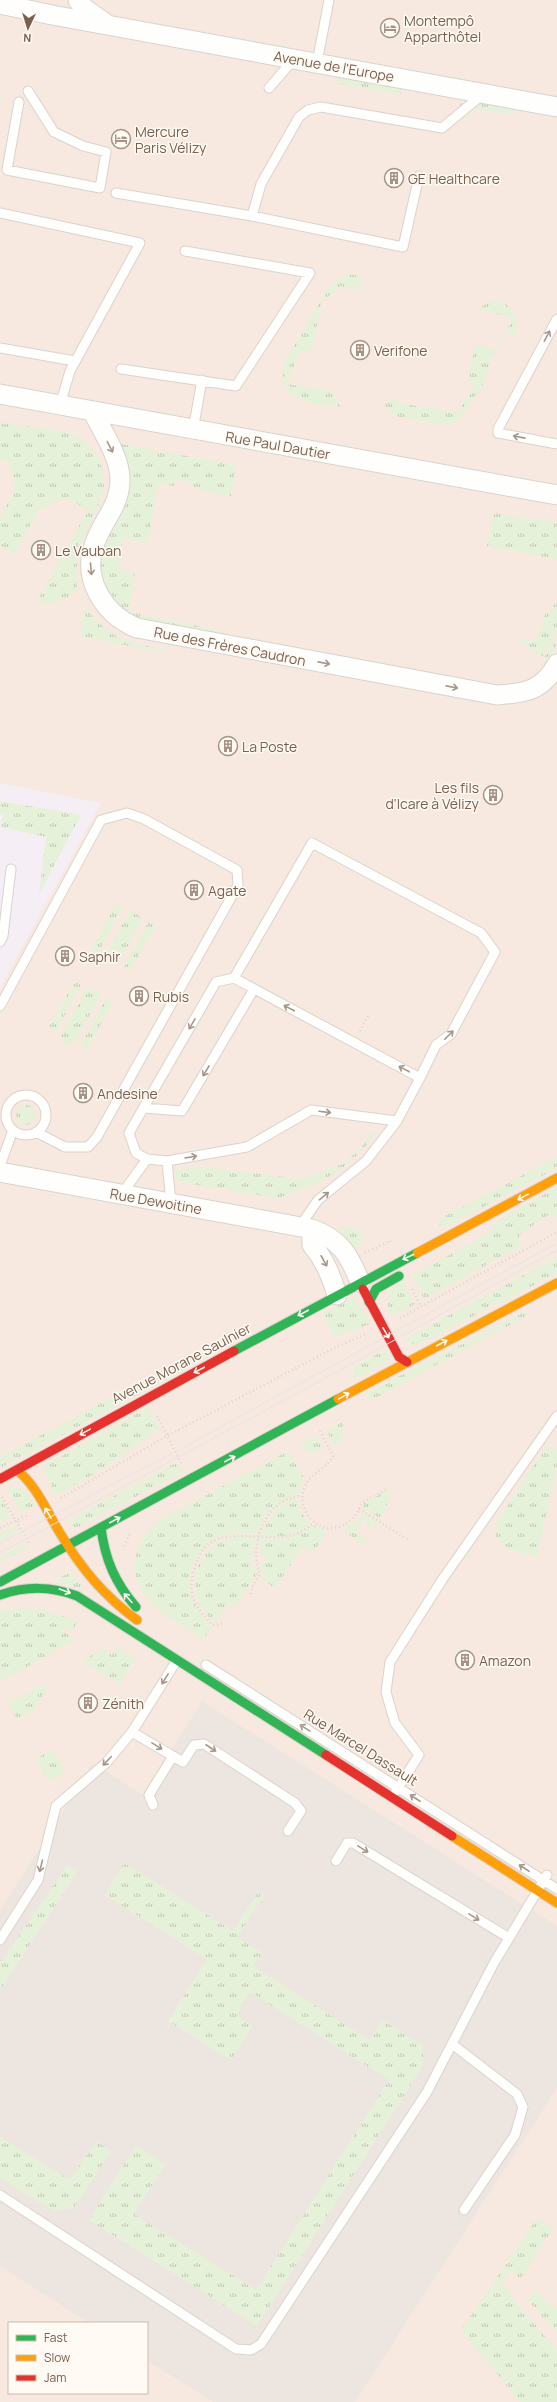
<svg xmlns="http://www.w3.org/2000/svg" width="557" height="2402" viewBox="0 0 557 2402" font-family="Manrope,sans-serif">
<style>
.commercial{fill:#f7e9e0;fill-rule:evenodd}
.industrial{fill:#ede6e0}
.education{fill:#f6eef5}
.grass{fill:url(#grass-tufts)}
.lines{fill:none;stroke-linecap:round;stroke-linejoin:round}
.lane-casing{stroke:#d9d3cd;stroke-width:11}
.street-casing{stroke:#d9d3cd;stroke-width:21}
.fast-casing{stroke:#d9d2cb;stroke-width:11}
.slow-casing{stroke:#d9d2cb;stroke-width:11}
.jam-casing{stroke:#d9d2cb;stroke-width:11}
.path{stroke:#dcd6d0;stroke-width:2.5;stroke-dasharray:1 3;stroke-linecap:butt}
.lane{stroke:#fefefd;stroke-width:9}
.street{stroke:#fefefd;stroke-width:19}
.fast{stroke:#30b455;stroke-width:9}
.slow{stroke:#ff9f0a;stroke-width:9}
.jam{stroke:#e5322d;stroke-width:9}
.tram{stroke:#e6e4e6;stroke-width:1}
.oneway{stroke:#a9968a}
.oneway2{stroke:#fffaf3}
.labels{text-anchor:middle;dominant-baseline:central;stroke-width:3;stroke-linejoin:round;paint-order:stroke}
.poi-label{font-size:14px;fill:#7b5e4c;stroke:#fffaf3;text-anchor:start}
.street-label{font-size:14px;fill:#7b5e4c;stroke:#fffaf3}
</style>
<defs>
<pattern id="grass-tufts" width="24" height="20" patternUnits="userSpaceOnUse"><rect width="24" height="20" fill="#e6f1da"/><path d="M3 7l-1-3M5 7V3M7 7l1-3M15 17l-1-3M17 17v-4M19 17l1-3" fill="none" stroke="#bfc6b3"/></pattern>
</defs>
<rect width="100%" height="100%" fill="#f9f6ef"/>
<path class="commercial" d="M0,0H557V2402H0ZM9,2323H147V2393H9Z"/>
<path class="industrial" d="M202,1701L557,1926V2088L355,2402H213L147,2360V2323H89L0,2266V1911L93,1763L143,1795Z"/>
<path class="education" d="M0,783L101,803L0,988Z"/>
<path class="grass" d="M343,75L403,85L401,94L341,84L336,80Z
M465,97L510,105L513,110V115L459,106Z
M346,274L362,276L359,290L341,286L322,301L311,353L300,351L287,384L337,392L334,396L341,407C312,402 276,404 284,363L330,285Z
M492,300C511,300 521,320 515,336L507,332L490,362L485,381L460,419L452,424L438,423L393,416L384,404L394,398L398,403L457,413L476,384L468,381L475,345L495,349L514,318L478,309Z
M0,423C21,426 64,429 81,438C88,443 93,449 97,456C115,490 94,509 83,539C76,556 77,573 77,591C66,598 51,609 37,601L88,510L67,498L52,502L46,508L41,507L14,554L0,545V517L15,491L12,487L15,480L9,463L0,458Z
M116,443L236,465L231,496L193,489V483L176,480L174,486L158,483L148,543L123,538L118,568L135,573L129,612L227,632L225,637L136,619L112,602L97,567L105,535Z
M494,513L557,523V559L487,546Z
M557,602V630L542,657L516,638L536,642L546,611L551,612L552,604L556,605Z
M85,609C93,616 100,624 108,631C125,643 147,646 167,650V653L82,637L81,618Z
M557,635C557,646 555,656 543,659Z
M0,801L81,815L39,894L46,837L1,827L3,815L0,814Z
M116,904L123,907L98,953L91,950Z
M130,910L143,918L118,964L105,956Z
M149,921L156,925L130,971L124,967Z
M75,981L81,985L56,1031L49,1027Z
M88,987L101,995L75,1042L64,1046L61,1035Z
M106,998L113,1002L88,1048L81,1045Z
M16 1115a10 10 0 1 1 20 0a10 10 0 1 1-20 0Z
M370,1133L374,1134L367,1145L347,1165L322,1181L279,1198L179,1182L174,1174L176,1170L201,1167L303,1179L345,1163L365,1143Z
M557,1157V1168L442,1229L437,1220Z
M557,1187V1218L551,1213L519,1235V1247L424,1299L412,1275L484,1236L501,1218Z
M344,1227L359,1230L363,1235L359,1249L338,1230Z
M557,1257V1273L418,1345L406,1342L405,1339Z
M402,1279L415,1304L391,1316C384,1298 389,1291 402,1279Z
M353,1297H355L371,1324L334,1336L322,1314Z
M526,1311L530,1314L370,1401L366,1393Z
M386,1349L390,1359L358,1378L352,1368Z
M137,1384L141,1393L0,1468V1457Z
M148,1407L159,1429L101,1470L56,1495L42,1467Z
M344,1421L341,1441L334,1445L327,1431Z
M316,1436L324,1450L308,1453L299,1445Z
M550,1445L557,1449V1466L537,1557L506,1549L496,1537L497,1522L546,1446Z
M288,1451L304,1478L299,1494C278,1501 263,1514 256,1534C196,1522 166,1589 212,1627L204,1639C174,1620 125,1599 136,1555C140,1540 147,1530 160,1520Z
M177,1462L183,1472L74,1529L69,1520Z
M7,1487L22,1489L37,1506L21,1512Z
M388,1490L390,1496L381,1519L363,1508L364,1503Z
M0,1496L11,1517L0,1522Z
M298,1498L302,1514L310,1524C294,1535 279,1539 260,1535C268,1517 279,1504 298,1498Z
M362,1513L378,1523L374,1529L363,1521L355,1533L367,1540L364,1544L342,1530L357,1521Z
M312,1525L327,1531L313,1553L303,1547L275,1588L261,1579L264,1576L260,1565L268,1557L259,1553V1538C279,1540 296,1538 312,1525Z
M16,1526L18,1531L0,1541V1533Z
M240,1536L255,1537L253,1557L250,1564L254,1566L257,1574L235,1607L228,1603L215,1622C178,1597 195,1539 240,1536Z
M25,1544L27,1548L0,1562V1557Z
M71,1572L85,1590L54,1580Z
M27,1608L44,1610L75,1620L78,1622L72,1632L64,1627L62,1631L76,1639L0,1682V1611Z
M117,1647L136,1659L119,1684L81,1661L103,1649L112,1655Z
M43,1684L47,1689L33,1711L17,1720L8,1703Z
M52,1750L66,1772L48,1782L36,1759Z
M124,1863L233,1931L257,1894L264,1895L237,1937L262,1953L253,1966L369,2040L382,2020L422,2045L424,2058L422,2067L257,2326L89,2220L136,2145L165,2164L134,2214L256,2290L389,2080L250,1992L236,2015L253,2026L231,2060L168,2021L207,1959L105,1895Z
M67,1865L78,1871L0,1990V1964Z
M0,2137L70,2180L96,2141L111,2151L74,2208L54,2211L0,2178Z
M537,2218L553,2228L520,2280L511,2270L502,2284L557,2351V2402H520L461,2330Z
M534,2290L557,2309V2333L528,2300Z"/>
<g class="lines">
<g class="lane-casing">
<path id="lane" d="M317,63L329,0
M269,88L294,59
M19,102L7,170L100,188L106,152L83,146L54,132L28,91
M419,176L403,247L252,216L261,184L299,117L308,110L321,107L442,128L483,94
M116,193L252,216
M0,213L140,243L70,371L60,405
M557,319L498,429V433L557,444
M0,348L75,361
M121,369L236,386L310,273L185,251
M193,430L202,380
M0,942L3,936L11,869
M234,978L312,843L481,933L495,952L451,1034L436,1045L420,1078
M0,1006L101,820L127,813L144,819L237,870L238,885L97,1137L88,1147H65L36,1132
M6 1115a20 20 0 1 1 40 0a20 20 0 1 1-40 0Z
M144,1108L182,1111L254,989
M147,1159L167,1161
M0,1166L13,1130
M121,1195L147,1159L136,1153L129,1133L216,982L234,978L420,1078L397,1121L366,1161L318,1200L300,1226
M171,1203L167,1161L247,1147L311,1110L397,1121
M177,1660L132,1732L183,1762L194,1745L204,1744L295,1803L301,1811L288,1831
M206,1665L557,1889
M396,1791L419,1755L395,1723L390,1706L386,1692L390,1662L442,1580L557,1416
M153,1805L149,1795L173,1756
M336,1861L347,1843H353L509,1938
M0,1940L38,1880L56,1806L106,1763L132,1732
M452,2044L517,2094L523,2107L515,2135L464,2210
M0,2195L236,2349L251,2350L261,2344L427,2092L494,1963L547,1875"/>
</g>
<g class="street-casing">
<path id="street" d="M78,0L84,8L105,23
M0,4L52,15L557,107
M0,394L557,495
M93,412C103,433 121,458 120,482C119,506 104,519 96,540C80,577 103,614 137,628L497,695C526,693 542,691 557,664
M0,1172L312,1229C341,1240 349,1255 360,1282
M312,1229V1245C325,1260 331,1276 337,1295"/>
</g>
<g class="fast-casing">
<path id="fast" d="M369,1302L376,1289L399,1276
M234,1351L417,1253
M101,1528C105,1559 115,1583 136,1607
M0,1582L338,1399
M0,1595C27,1586 50,1586 77,1596L326,1755"/>
</g>
<g class="slow-casing">
<path id="slow" d="M417,1253L557,1178
M338,1399L557,1283
M17,1470C37,1486 47,1512 60,1533C81,1568 104,1596 137,1620
M452,1836L557,1903"/>
</g>
<g class="jam-casing">
<path id="jam" d="M363,1289L399,1357L407,1362
M0,1479L234,1351
M326,1755L452,1836"/>
</g>
<path class="path" d="M360,1031L368,1016
M365,1253L390,1241L391,1244
M412,1289L421,1307
M400,1318L557,1232
M157,1416L181,1463
M320,1431L333,1456C325,1471 310,1472 304,1489C297,1508 314,1531 334,1528C343,1527 354,1519 358,1511C360,1508 359,1505 362,1503C369,1498 378,1494 386,1490
M2,1497L30,1545
M61,1498L167,1436L334,1348L366,1334
M359,1509L410,1541
M0,1528L28,1515
M124,1546L130,1534
M251,1594L252,1587L260,1574C248,1543 265,1499 302,1496
M222,1624L213,1625C200,1614 189,1598 192,1580C204,1500 276,1562 314,1522"/>
<use href="#lane" class="lane"/>
<use href="#street" class="street"/>
<use href="#fast" class="fast"/>
<use href="#slow" class="slow"/>
<use href="#jam" class="jam"/>
<path class="tram" d="M0,1543L175,1452L557,1243
M0,1553L344,1368L557,1250"/>
</g>
<defs><path id="oneway-shaft" d="M-6 0H5M1.5-3L5.5 0L1.5 3" fill="none" stroke-width="1.6" stroke-linecap="round" stroke-linejoin="round"/></defs>
<g class="oneway">
<use href="#oneway-shaft" transform="translate(547 336) rotate(-62)"/>
<use href="#oneway-shaft" transform="translate(519 437) rotate(-169)"/>
<use href="#oneway-shaft" transform="translate(110 447) rotate(63)"/>
<use href="#oneway-shaft" transform="translate(91 569) rotate(85)"/>
<use href="#oneway-shaft" transform="translate(324 663) rotate(11)"/>
<use href="#oneway-shaft" transform="translate(452 687) rotate(11)"/>
<use href="#oneway-shaft" transform="translate(289 1008) rotate(-152)"/>
<use href="#oneway-shaft" transform="translate(192 1024) rotate(120)"/>
<use href="#oneway-shaft" transform="translate(449 1035) rotate(-45)"/>
<use href="#oneway-shaft" transform="translate(404 1069) rotate(-152)"/>
<use href="#oneway-shaft" transform="translate(206 1071) rotate(121)"/>
<use href="#oneway-shaft" transform="translate(325 1112) rotate(7)"/>
<use href="#oneway-shaft" transform="translate(191 1157) rotate(-10)"/>
<use href="#oneway-shaft" transform="translate(324 1196) rotate(-39)"/>
<use href="#oneway-shaft" transform="translate(324 1261) rotate(61)"/>
<use href="#oneway-shaft" transform="translate(165 1679) rotate(122)"/>
<use href="#oneway-shaft" transform="translate(305 1728) rotate(-148)"/>
<use href="#oneway-shaft" transform="translate(157 1746) rotate(31)"/>
<use href="#oneway-shaft" transform="translate(211 1748) rotate(33)"/>
<use href="#oneway-shaft" transform="translate(107 1761) rotate(134)"/>
<use href="#oneway-shaft" transform="translate(415 1798) rotate(-147)"/>
<use href="#oneway-shaft" transform="translate(363 1849) rotate(31)"/>
<use href="#oneway-shaft" transform="translate(41 1866) rotate(104)"/>
<use href="#oneway-shaft" transform="translate(524 1868) rotate(-147)"/>
<use href="#oneway-shaft" transform="translate(474 1917) rotate(31)"/>
</g>
<g class="oneway2">
<use href="#oneway-shaft" transform="translate(523 1197) rotate(151)"/>
<use href="#oneway-shaft" transform="translate(408 1257) rotate(155)"/>
<use href="#oneway-shaft" transform="translate(303 1313) rotate(152)"/>
<use href="#oneway-shaft" transform="translate(386 1333) rotate(60)"/>
<use href="#oneway-shaft" transform="translate(442 1343) rotate(-28)"/>
<use href="#oneway-shaft" transform="translate(199 1370) rotate(152)"/>
<use href="#oneway-shaft" transform="translate(344 1396) rotate(-29)"/>
<use href="#oneway-shaft" transform="translate(85 1432) rotate(151)"/>
<use href="#oneway-shaft" transform="translate(230 1459) rotate(-28)"/>
<use href="#oneway-shaft" transform="translate(48 1513) rotate(-121)"/>
<use href="#oneway-shaft" transform="translate(115 1520) rotate(-28)"/>
<use href="#oneway-shaft" transform="translate(65 1591) rotate(20)"/>
<use href="#oneway-shaft" transform="translate(128 1598) rotate(-132)"/>
</g>
<defs>
<g id="hotel-ring" transform="scale(1)"><circle r="9.5" fill="#fffaf3" stroke="#a79385" stroke-width="1.5"/><path d="M-6-4.5h1.5V1H6V5H4.5V3h-9V5H-6ZM-4 0a1.8 1.8 0 1 1 3.6 0ZM.5 0V-2.5h3Q6-2.5 6 0Z" fill="#a79385"/></g>
<g id="building-ring" transform="scale(1)"><circle r="9.5" fill="#fffaf3" stroke="#a79385" stroke-width="1.5"/><path d="M-4-6H4V6H1V3H-1V6H-4ZM-2.5-4.3h1.7v1.8h-1.7ZM.8-4.3h1.7v1.8H.8ZM-2.5-1h1.7V.8h-1.7ZM.8-1h1.7V.8H.8Z" fill="#a79385"/></g>
</defs>
<g fill-rule="evenodd">
<use href="#hotel-ring" x="390" y="28"/>
<use href="#hotel-ring" x="121" y="139"/>
<use href="#building-ring" x="394" y="178"/>
<use href="#building-ring" x="360" y="350"/>
<use href="#building-ring" x="41" y="550"/>
<use href="#building-ring" x="228" y="746"/>
<use href="#building-ring" x="493" y="795"/>
<use href="#building-ring" x="194" y="890"/>
<use href="#building-ring" x="65" y="956"/>
<use href="#building-ring" x="139" y="996"/>
<use href="#building-ring" x="83" y="1093"/>
<use href="#building-ring" x="465" y="1660"/>
<use href="#building-ring" x="88" y="1703"/>
</g>
<g class="labels">
<g class="poi-label">
<text x="404" y="20">Montempô<tspan x="404" dy="16">Apparthôtel</tspan></text>
<text x="135" y="131">Mercure<tspan x="135" dy="16">Paris Vélizy</tspan></text>
<text x="408" y="178">GE Healthcare</text>
<text x="374" y="350">Verifone</text>
<text x="55" y="550">Le Vauban</text>
<text x="242" y="746">La Poste</text>
<text x="479" y="787" text-anchor="end">Les fils<tspan x="479" dy="16">d'Icare à Vélizy</tspan></text>
<text x="208" y="890">Agate</text>
<text x="79" y="956">Saphir</text>
<text x="153" y="996">Rubis</text>
<text x="97" y="1093">Andesine</text>
<text x="479" y="1660">Amazon</text>
<text x="102" y="1703">Zénith</text>
</g>
<g class="street-label">
<text transform="translate(334 66) rotate(10)">Avenue de l'Europe</text>
<text transform="translate(278 445) rotate(10)">Rue Paul Dautier</text>
<text transform="translate(230 646) rotate(11)">Rue des Frères Caudron</text>
<text transform="translate(156 1201) rotate(10)">Rue Dewoitine</text>
<text transform="translate(181 1363) rotate(-28)">Avenue Morane Saulnier</text>
<text transform="translate(361 1747) rotate(32)">Rue Marcel Dassault</text>
</g>
</g>
<rect x="8" y="2322" width="140" height="72" fill="#fffaf3" stroke="#cabcb0"/>
<rect x="16" y="2335" width="20" height="6" fill="#30b455" stroke="#cabcb0"/>
<text x="44" y="2342" font-size="12" fill="#7b5e4c">Fast</text>
<rect x="16" y="2355" width="20" height="6" fill="#ff9f0a" stroke="#cabcb0"/>
<text x="44" y="2362" font-size="12" fill="#7b5e4c">Slow</text>
<rect x="16" y="2375" width="20" height="6" fill="#e5322d" stroke="#cabcb0"/>
<text x="44" y="2382" font-size="12" fill="#7b5e4c">Jam</text>
<g transform="translate(28 28) rotate(184)" stroke="#fffaf3" stroke-width="3" paint-order="stroke">
<path d="M0-3L7 15L0 10L-7 15Z" fill="#7b5e4c"/>
<text y="-6" font-size="11" font-weight="bold" text-anchor="middle" fill="#7b5e4c">N</text>
</g>
</svg>
